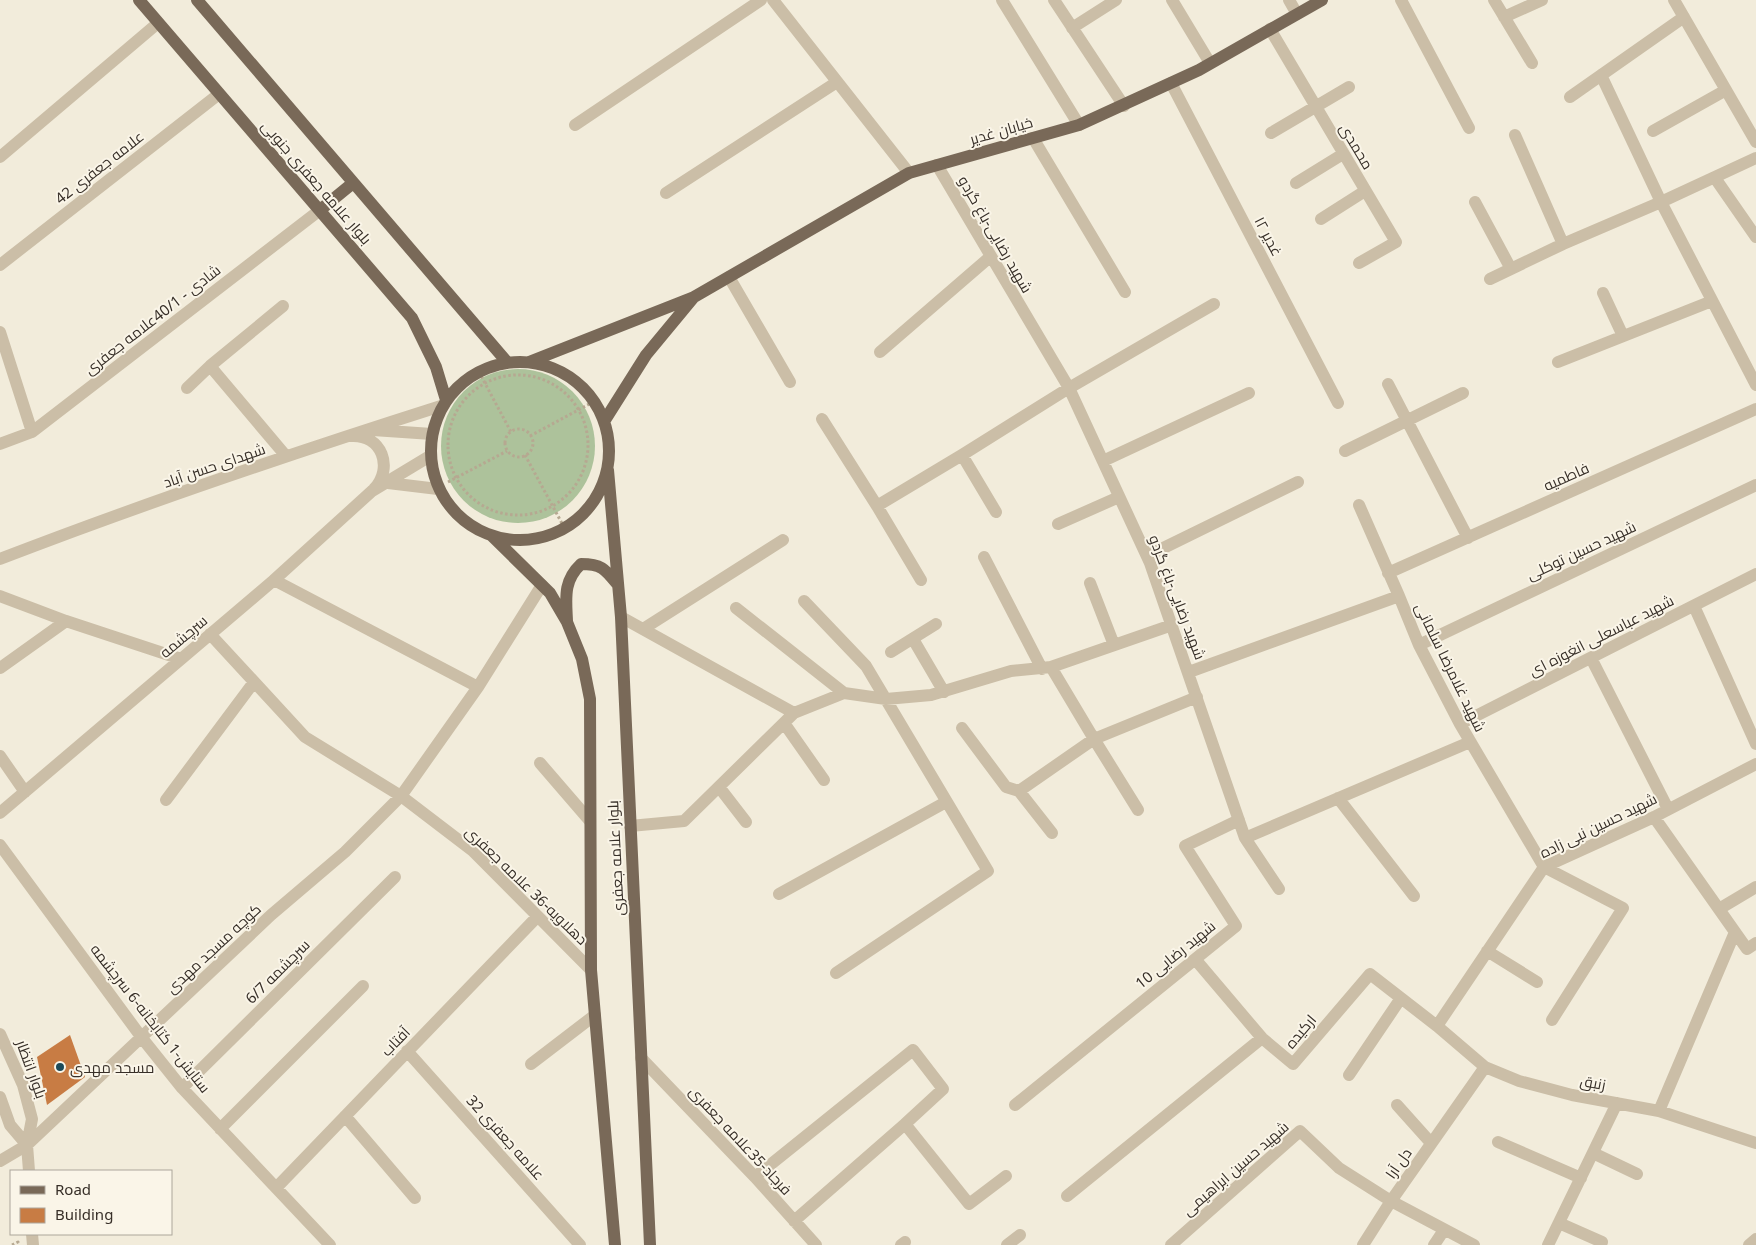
<svg xmlns="http://www.w3.org/2000/svg" width="1756" height="1245" viewBox="0 0 1756 1245" font-family="'Noto Sans',Cairo,sans-serif">
<style>
.green{fill:#adc29b}
.building{fill:#c87c44}
.lines{fill:none;stroke-linecap:round;stroke-linejoin:round}
.path{stroke:#b6a891;stroke-width:3;stroke-dasharray:2.5 2.5;stroke-linecap:butt}
.minor{stroke:#cbbea7;stroke-width:12}
.major{stroke:#796958;stroke-width:12}
.poi-dot{fill:#1c4a59;stroke:#faf5e8;stroke-width:2}
.labels{text-anchor:middle;dominant-baseline:central;stroke-width:4;stroke-linejoin:round;paint-order:stroke}
.street-label{font-size:15px;fill:#372f28;stroke:#faf5e8}
.poi-label{font-size:15px;fill:#372f28;stroke:#faf5e8;text-anchor:start}
</style>
<rect width="100%" height="100%" fill="#f2ecdb"/>
<path class="green" d="M441 446a77 77 0 1 1 154 0a77 77 0 1 1-154 0Z"/>
<path class="building" d="M70,1035L85,1077L47,1105L37,1057Z"/>
<g class="lines">
<path class="path" d="M479,372L511,432
M448 445a70 70 0 1 1 140 0a70 70 0 1 1-140 0Z
M505 443a14 14 0 1 1 28 0a14 14 0 1 1-28 0Z
M530,436L593,402
M525,455L565,529
M448,482L507,451
M12,1245L18,1242V1244"/>
<path class="minor" d="M773,0L909,173
M1002,0L1079,125
M1054,0L1124,106
M1172,0L1210,63
M1289,0L1297,14
M1401,0L1469,128
M1494,0L1532,63
M1674,0L1756,142
M1504,17L1542,0
M1072,28L1116,0
M1270,29L1396,242L1359,263
M1601,75L1661,202L1756,385
M1171,83L1338,403
M1570,97L1684,17
M575,125L761,0
M1653,131L1726,90
M1271,133L1349,87
M1515,135L1563,244
M1033,138L1125,292
M0,157L158,23
M937,165L1069,388L1150,563L1245,838L1470,742
M1715,178L1756,237
M1296,183L1343,154
M666,193L837,82
M1475,202L1511,269
M1321,219L1365,191
M0,265L219,94
M729,277L790,382
M1490,279L1563,244L1661,202L1756,158
M1603,293L1623,336
M0,332L32,432
M880,352L990,257
M1558,362L1712,301
M210,366L286,456
M1388,384L1468,538
M187,388L210,366L283,306
M822,419L877,506L962,455L1069,388L1214,304
M373,430L432,434
M351,436C382,434 394,468 374,489
M0,444L32,432L320,210
M1345,451L1463,393
M962,455L996,512
M1103,461L1249,393
M388,483L438,489
M1359,505L1399,596
M877,506L921,580
M1058,524L1119,497
M1147,556L1298,482
M984,557L1042,669
M0,559C145,503 293,453 441,406
M1388,573L1756,409
M274,580L478,687
M1090,583L1114,645
M0,596L66,621L181,659
M804,601L866,666L988,871L836,973
M1694,606L1756,744
M736,608L844,693
M621,617L794,713
M643,629L783,540
M210,634L305,737L401,796L473,851L591,970
M913,639L944,692
M1419,645L1756,485
M891,652L936,624
M1591,658L1668,809
M1051,667L1094,739L1197,697
M0,668L66,621
M1189,672L1399,596L1419,645L1460,724L1544,867L1623,908L1552,1020
M784,723L824,780
M1460,724L1756,574
M962,728L1006,787L1019,791L1052,833
M0,756L25,792
M540,763L590,821
M719,787L746,822
M1019,791L1094,739L1138,810
M1338,798L1414,896
M166,800L254,682
M0,813L274,580L372,491L430,456
M1654,817L1747,949L1756,943
M630,826L684,821L794,713L844,693L886,699L931,695L1011,671L1051,667L1172,625
M1245,838L1279,889
M0,845L142,1038L182,1088L330,1245
M779,894L946,802
M1719,909L1756,887
M1487,951L1537,982
M1195,959L1262,1038L1293,1064L1370,974L1437,1026L1485,1067L1519,1081L1572,1095L1659,1111L1756,1143
M1437,1026L1544,867L1654,817L1756,764
M0,1034L23,1085L32,1119L27,1145L29,1171
M407,1051L580,1245
M641,1058L755,1177L816,1245
M531,1064L595,1015
M1349,1075L1401,998
M182,1088L395,877
M0,1097L10,1125L27,1145
M1015,1105L1236,926L1185,846L1239,820
M1397,1105L1431,1143
M1659,1111L1735,932
M345,1116L415,1198
M220,1129L363,986
M1498,1142L1581,1178
M1593,1153L1637,1174
M0,1161L27,1145L271,915L345,852L401,796L478,687L542,585
M755,1177L913,1050L943,1089L905,1124
M276,1188L537,917
M1067,1196L1262,1038
M794,1221L905,1124L969,1204L1006,1176
M1559,1223L1602,1242
M32,1234L33,1245
M901,1245L905,1242
M1007,1245L1020,1235
M1171,1245L1300,1131L1339,1168L1391,1201L1363,1245
M1434,1245L1444,1230
M1474,1245L1391,1201L1485,1067
M1548,1245L1617,1103
M1749,1245L1756,1239"/>
<path class="major" d="M139,0L412,318L436,367L446,400
M197,0L507,362
M320,210L353,183
M694,297L909,173L1079,125L1199,70L1322,0
M431 451a89 89 0 1 1 178 0a89 89 0 1 1-178 0Z
M529,362L694,297L646,355L605,420
M608,470L621,617L650,1245
M492,536L550,593L567,622L582,659L590,699L591,970L615,1245
M567,621C566,598 563,581 581,564C602,564 605,569 618,585"/>
</g>
<circle class="poi-dot" cx="60" cy="1067" r="5"/>
<g class="labels">
<g class="street-label">
<text transform="translate(1001 130) rotate(-16)">خیابان غدیر</text>
<text transform="translate(1357 146) rotate(59)">محمدی</text>
<text transform="translate(99 167) rotate(-38)">علامه جعفری 42</text>
<text transform="translate(317 182) rotate(49)">بلوار علامه جعفری جنوبی</text>
<text transform="translate(996 234) rotate(60)">شهید رضایی-باغ گردو</text>
<text transform="translate(1269 236) rotate(62)">غدیر ۱۲</text>
<text transform="translate(152 319) rotate(-38)">شادی - 40/1علامه جعفری</text>
<text transform="translate(214 465) rotate(-19)">شهدای حسن آباد</text>
<text transform="translate(1566 476) rotate(-24)">فاطمیه</text>
<text transform="translate(1581 550) rotate(-25)">شهید حسین توکلی</text>
<text transform="translate(1178 597) rotate(69)">شهید رضایی-باغ گردو</text>
<text transform="translate(1601 635) rotate(-27)">شهید عباسعلی انغوزه ای</text>
<text transform="translate(183 636) rotate(-40)">سرچشمه</text>
<text transform="translate(1451 667) rotate(64)">شهید غلامرضا سلمانی</text>
<text transform="translate(1598 825) rotate(-26)">شهید حسین نبی زاده</text>
<text transform="translate(615 858) rotate(-93)">بلوار علامه جعفری</text>
<text transform="translate(527 885) rotate(44)">دهلاویه-36 علامه جعفری</text>
<text transform="translate(213 948) rotate(-43)">کوچه مسجد مهدی</text>
<text transform="translate(1175 954) rotate(-39)">شهید رضایی 10</text>
<text transform="translate(277 971) rotate(-45)">سرچشمه 6/7</text>
<text transform="translate(151 1018) rotate(52)">ستایش-1 کتابخانه-6 سرچشمه</text>
<text transform="translate(1300 1031) rotate(-50)">ارکیده</text>
<text transform="translate(395 1041) rotate(-46)">آفتاب</text>
<text transform="translate(32 1069) rotate(70)">بلوار انتظار</text>
<text transform="translate(1593 1082) rotate(11)">زنبق</text>
<text transform="translate(506 1137) rotate(48)">علامه جعفری 32</text>
<text transform="translate(741 1140) rotate(47)">فرجاد-35علامه جعفری</text>
<text transform="translate(1398 1163) rotate(-55)">دل آرا</text>
<text transform="translate(1235 1168) rotate(-41)">شهید حسین ابراهیمی</text>
</g>
<g class="poi-label">
<text x="70" y="1067">مسجد مهدی</text>
</g>
</g>
<rect x="10" y="1170" width="162" height="65" fill="#faf5e8" stroke="#aca69b"/>
<rect x="20" y="1186" width="25" height="8" fill="#796958" stroke="#aca69b"/>
<text x="55" y="1195" font-size="15" fill="#372f28">Road</text>
<rect x="20" y="1208" width="25" height="15" fill="#c87c44" stroke="#aca69b"/>
<text x="55" y="1220" font-size="15" fill="#372f28">Building</text>
</svg>
